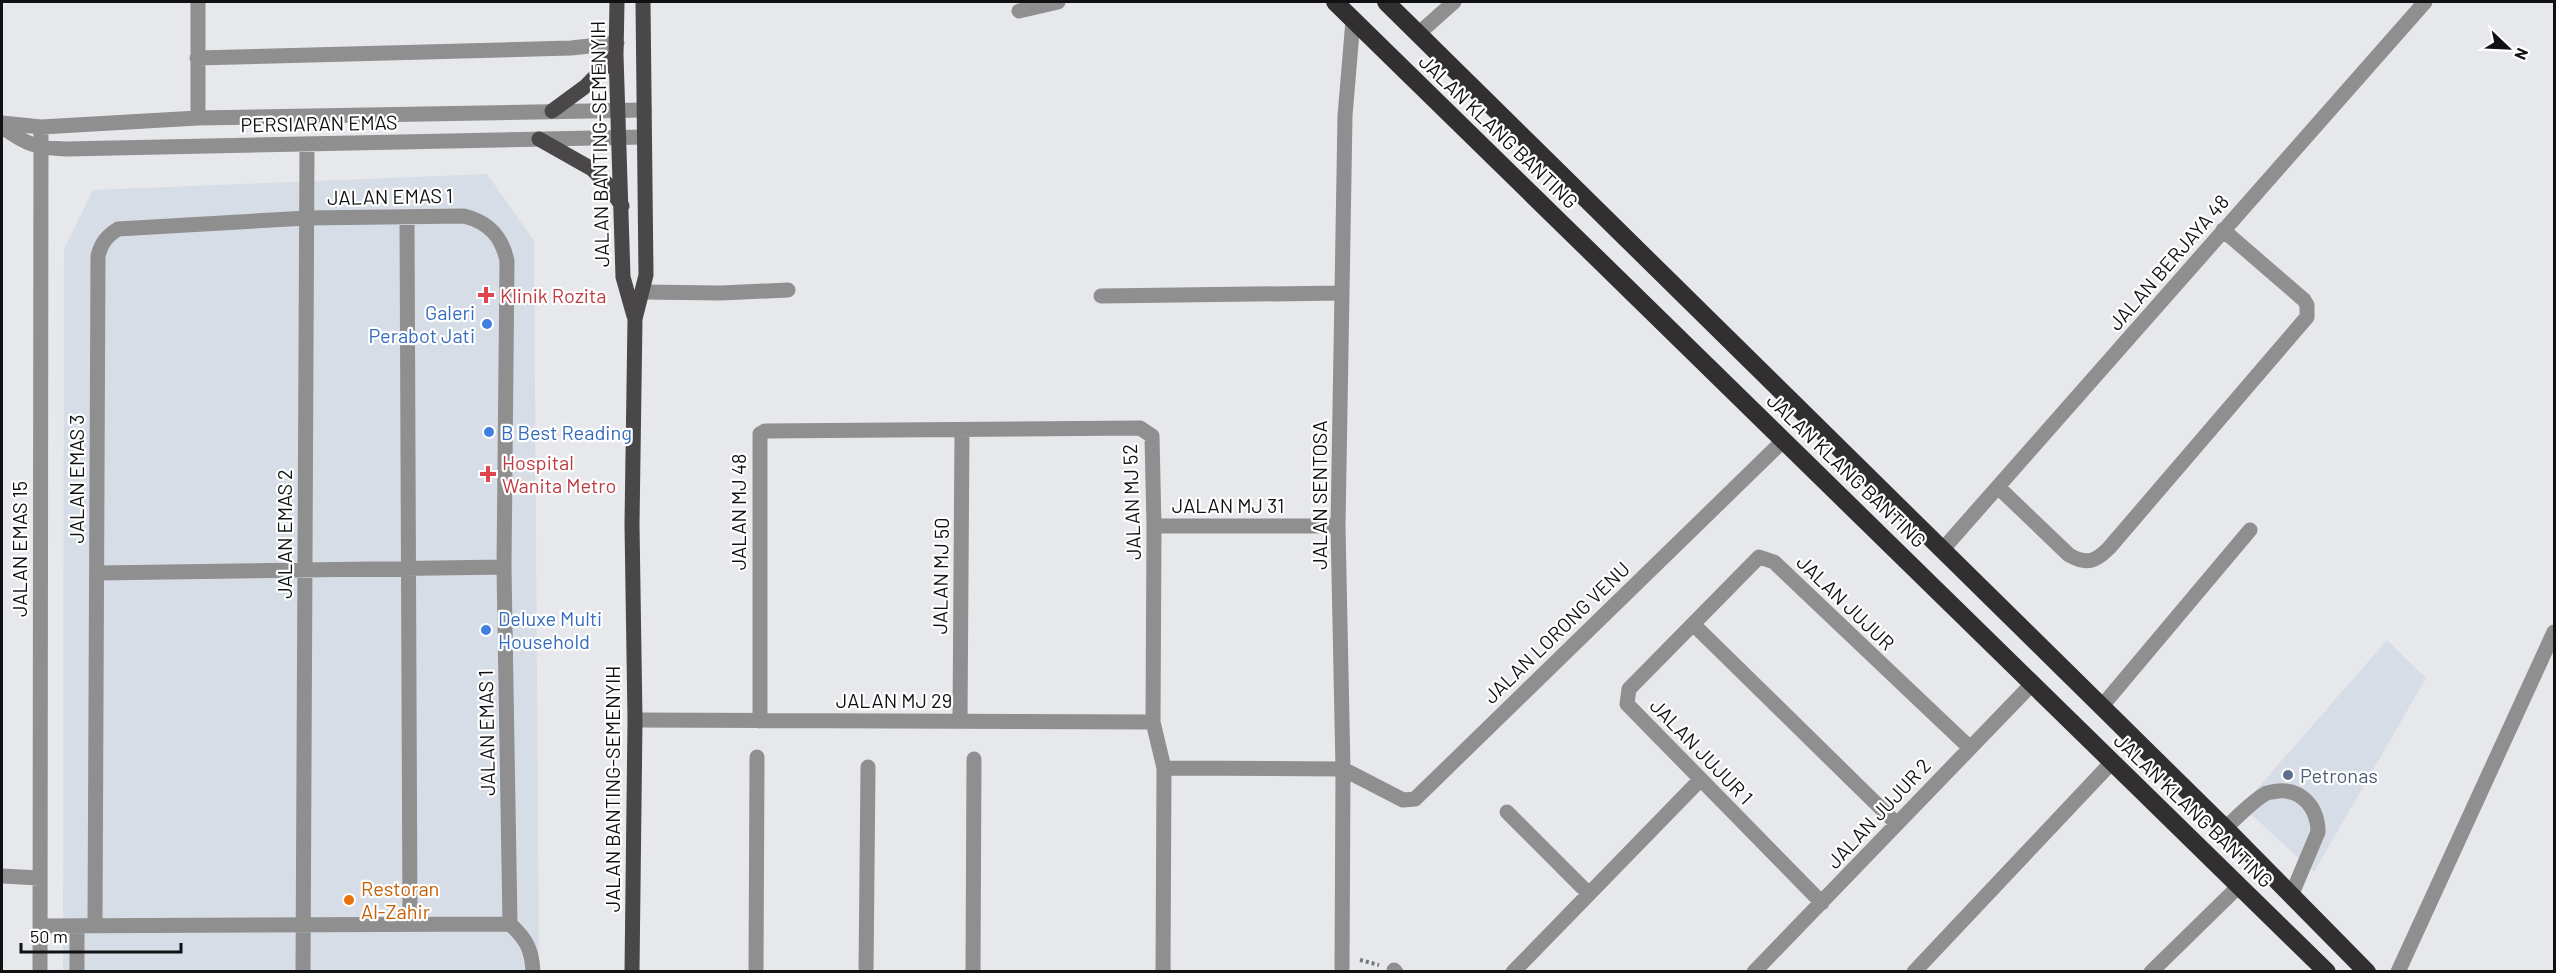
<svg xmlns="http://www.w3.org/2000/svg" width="2556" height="973" viewBox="0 0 2556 973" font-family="Barlow,sans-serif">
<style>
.built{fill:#d7dde6}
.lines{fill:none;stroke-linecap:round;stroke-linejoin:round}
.path{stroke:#76787a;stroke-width:4;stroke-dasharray:3 3;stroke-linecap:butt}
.minor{stroke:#908f8f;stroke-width:15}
.major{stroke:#494747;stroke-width:15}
.highway{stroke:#312f2f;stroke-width:18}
.health-dot{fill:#e0444e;stroke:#fff;stroke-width:2}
.shop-dot{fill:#3f7fe0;stroke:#fff;stroke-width:2}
.service-dot{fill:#5c6f8a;stroke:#fff;stroke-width:2}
.food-dot{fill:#e8710a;stroke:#fff;stroke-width:2}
.labels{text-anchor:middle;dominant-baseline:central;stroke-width:4.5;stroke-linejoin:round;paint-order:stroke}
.street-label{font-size:20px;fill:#101112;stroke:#fff}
.health-label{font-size:20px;fill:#be3a42;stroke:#fff;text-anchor:start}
.shop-label{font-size:20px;fill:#366cbe;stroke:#fff;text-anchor:start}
.service-label{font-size:20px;fill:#4e5e75;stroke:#fff;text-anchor:start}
.food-label{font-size:20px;fill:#c56008;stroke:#fff;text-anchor:start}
</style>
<rect width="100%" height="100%" fill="#e6e8eb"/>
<path class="built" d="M487,174L534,241L539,971L63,972L64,249L93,190Z
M2387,640L2426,678L2314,872L2242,806Z"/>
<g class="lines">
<path class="path" d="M1360,960L1379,965"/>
<path class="minor" d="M198,2V118
M1019,11L1058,2
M1418,34L1454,2
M197,58L571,48L617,43
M2,123L41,127L198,118L644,110
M2,127C26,144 36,148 66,149L644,137
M407,218L410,924
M642,292L721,293L788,290
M1101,296L1342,293
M1998,487L2069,555C2087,565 2095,562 2109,548L2307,317V305L2304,300L2223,230
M1154,526H1338
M1943,549L2425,2
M97,573L504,567
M1693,624L1897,824
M2102,706L2250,530
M635,720L1153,722
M760,721V434L765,431L1140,428L1152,436L1154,526L1153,722L1164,768L1163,972
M960,721L962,430
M1164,768L1343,769L1403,800L1415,799L1784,440
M1507,812L1589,894
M2225,828C2238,817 2251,802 2265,794C2268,792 2274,792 2278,791C2303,789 2318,809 2318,832L2291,896
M2,876L40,878
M1822,903L1627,704L1629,689L1759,557L1774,562L1969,747
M40,926L510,924C526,939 532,949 533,972
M77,926V972
M95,926L98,256C101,243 107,236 118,229L307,218L464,216C488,222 502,236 507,261L504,567L510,924
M1394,970L1396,972
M40,972L41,127
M303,972L307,144
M756,972L757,757
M866,972L868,767
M973,972L974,759
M1342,972L1343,769L1338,526L1345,116L1353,20
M1513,972L1700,780
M1754,972L2033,683
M1914,972L2112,762
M2151,972L2239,886
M2398,972L2554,632"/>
<path class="major" d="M617,2L616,55L623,277L634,316
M552,111L586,86L616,55
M539,139L592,169L607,184L622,206
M632,972L635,720L632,524L635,319L646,275L643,2"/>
<path class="highway" d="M1335,2L2327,972
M1386,2L2225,828L2367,972"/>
</g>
<g class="health-dot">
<path d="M483 286h6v6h6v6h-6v6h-6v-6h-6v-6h6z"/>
<path d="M485 465h6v6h6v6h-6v6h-6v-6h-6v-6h6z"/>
</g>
<g class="shop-dot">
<circle cx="487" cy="324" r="6"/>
<circle cx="489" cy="432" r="6"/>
<circle cx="486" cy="630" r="6"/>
</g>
<circle class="service-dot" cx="2288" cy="775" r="6"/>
<circle class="food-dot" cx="349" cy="900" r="6"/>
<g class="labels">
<g class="street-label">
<text transform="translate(319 123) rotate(-1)">PERSIARAN EMAS</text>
<text transform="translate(1499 131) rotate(44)">JALAN KLANG BANTING</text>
<text transform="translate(599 144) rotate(-91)">JALAN BANTING-SEMENYIH</text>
<text transform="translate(390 196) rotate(-1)">JALAN EMAS 1</text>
<text transform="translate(2168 262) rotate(-49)">JALAN BERJAYA 48</text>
<text transform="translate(1847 470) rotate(44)">JALAN KLANG BANTING</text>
<text transform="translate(76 479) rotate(-90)">JALAN EMAS 3</text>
<text transform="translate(1319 495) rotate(-90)">JALAN SENTOSA</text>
<text transform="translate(1131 502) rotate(-92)">JALAN MJ 52</text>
<text x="1228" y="505">JALAN MJ 31</text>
<text transform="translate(738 512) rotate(-90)">JALAN MJ 48</text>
<text transform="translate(284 534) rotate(-90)">JALAN EMAS 2</text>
<text transform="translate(19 549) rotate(-90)">JALAN EMAS 15</text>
<text transform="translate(940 576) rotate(-89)">JALAN MJ 50</text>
<text transform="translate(1846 602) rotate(44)">JALAN JUJUR</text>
<text transform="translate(1556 632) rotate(-44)">JALAN LORONG VENU</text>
<text x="894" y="700">JALAN MJ 29</text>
<text transform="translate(486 733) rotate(-91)">JALAN EMAS 1</text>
<text transform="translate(1702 751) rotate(46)">JALAN JUJUR 1</text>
<text transform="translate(612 789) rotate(-90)">JALAN BANTING-SEMENYIH</text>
<text transform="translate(2194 810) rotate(44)">JALAN KLANG BANTING</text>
<text transform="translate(1878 813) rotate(-47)">JALAN JUJUR 2</text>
</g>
<g class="health-label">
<text x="500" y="295">Klinik Rozita</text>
<text x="502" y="462">Hospital<tspan x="502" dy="23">Wanita Metro</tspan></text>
</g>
<g class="shop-label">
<text x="475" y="312" text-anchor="end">Galeri<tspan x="475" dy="23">Perabot Jati</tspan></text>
<text x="501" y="432">B Best Reading</text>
<text x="498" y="618">Deluxe Multi<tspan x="498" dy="23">Household</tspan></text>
</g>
<g class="service-label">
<text x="2300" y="775">Petronas</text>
</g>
<g class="food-label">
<text x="361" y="888">Restoran<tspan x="361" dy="23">Al-Zahir</tspan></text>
</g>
</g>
<rect width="2556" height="973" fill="none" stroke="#101112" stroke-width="6"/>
<g transform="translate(2508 48) rotate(113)" stroke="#ffffff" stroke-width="4.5" paint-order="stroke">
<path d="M0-4.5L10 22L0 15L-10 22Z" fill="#101112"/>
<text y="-9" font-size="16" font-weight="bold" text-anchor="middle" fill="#101112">N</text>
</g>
<path d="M21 943v9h160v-9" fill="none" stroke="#101112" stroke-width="3"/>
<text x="30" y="943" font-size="18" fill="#101112" stroke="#ffffff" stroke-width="4.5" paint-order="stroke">50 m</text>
</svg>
